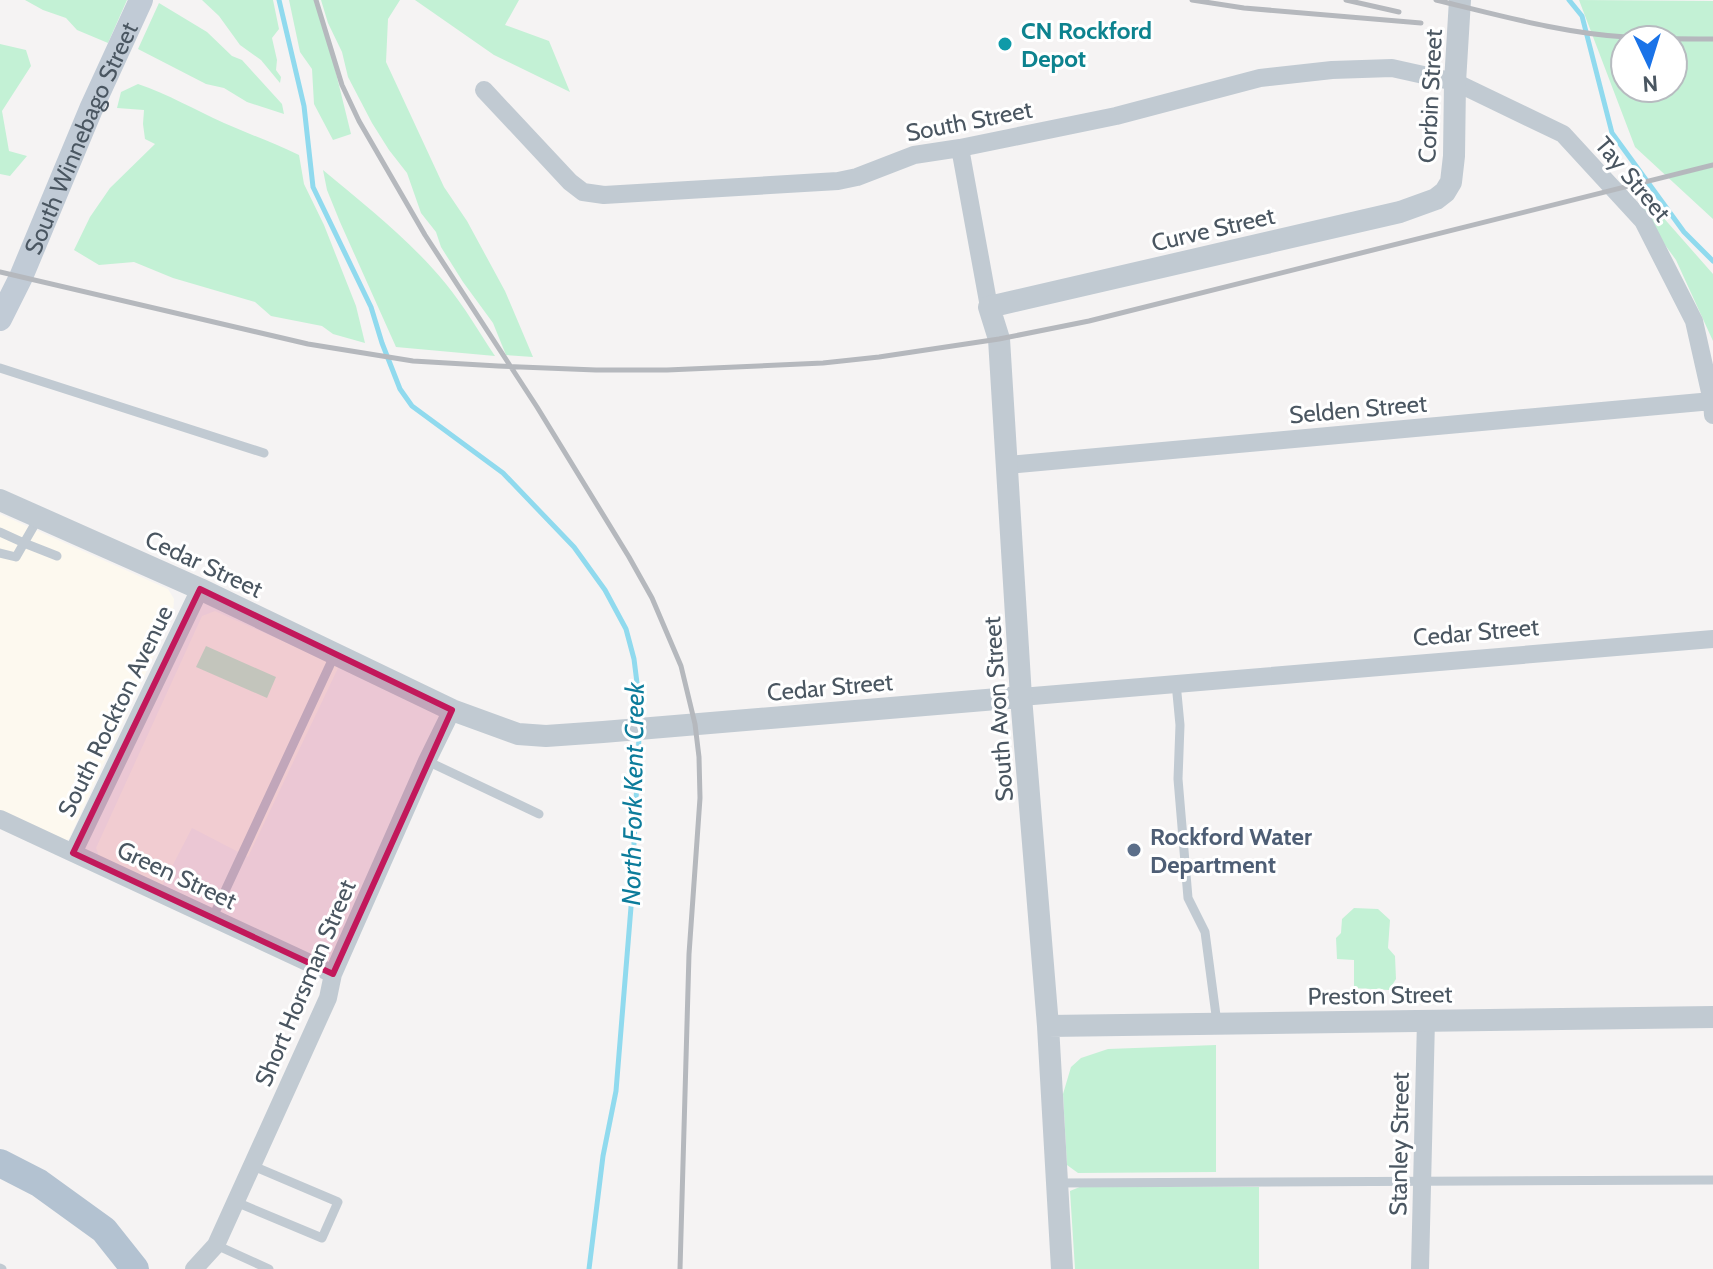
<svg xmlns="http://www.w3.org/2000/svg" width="1713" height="1269" viewBox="0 0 1713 1269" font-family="Cabin,sans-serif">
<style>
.commercial{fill:#fdf9ef}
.green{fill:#c3f1d5;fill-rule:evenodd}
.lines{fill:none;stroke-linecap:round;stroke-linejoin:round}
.stream{stroke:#90daee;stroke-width:5}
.service{stroke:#c1cad2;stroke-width:9}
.minor{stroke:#c1cad2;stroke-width:18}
.tertiary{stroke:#c1cad2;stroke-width:22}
.secondary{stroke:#c1cbd6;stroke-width:24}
.primary{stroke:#b3c2d1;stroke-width:28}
.rail{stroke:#b5b8bd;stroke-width:5}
.marked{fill:#c2185b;fill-opacity:0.2;stroke:#c2185b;stroke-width:6;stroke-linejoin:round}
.culture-dot{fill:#0f9aa8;stroke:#fff;stroke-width:3}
.service-dot{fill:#5c6f8a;stroke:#fff;stroke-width:3}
.labels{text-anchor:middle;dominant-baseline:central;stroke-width:6;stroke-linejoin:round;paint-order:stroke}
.culture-label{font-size:24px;font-weight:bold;fill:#0d838f;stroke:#fff;text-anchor:start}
.street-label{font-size:24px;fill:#4a5661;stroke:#fff}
.service-label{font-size:24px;font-weight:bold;fill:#4e5e75;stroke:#fff;text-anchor:start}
.water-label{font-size:26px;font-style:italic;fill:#0c7c9b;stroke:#fff}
</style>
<rect width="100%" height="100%" fill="#f5f3f3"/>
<path class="commercial" d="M0,514L168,589L174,599L173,614L69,839L61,843L0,815Z
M215,611L339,666L248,857L192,828L162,886L100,859L96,848L202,616Z"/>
<path class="green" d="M25,0H127L108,43L77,30L66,18L43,10Z
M202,0H273L279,29L272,38L277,60L276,70L281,77L280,83L261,60L240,45L219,16Z
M289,0H318L351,134L333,140L314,104L312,69L300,52Z
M321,0H400L388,19L386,62L444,187L467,221L505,291L533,357L506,355L493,323L463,282L441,247L436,232L421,213L407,173L389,150L372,123L348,77L342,52L328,23Z
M415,0H519L505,25L549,41L570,92L494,55Z
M1579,0L1713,1V219L1635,147ZM1625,40H1673V88H1625Z
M159,3L207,32L232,56L242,60L282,104L284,114L247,102L224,88L206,84L138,49Z
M0,44L26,50L31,66L2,111L9,151L27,156L10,176L0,174Z
M138,84C168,94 195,110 224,123C249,134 274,143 299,155L304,184L324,225L356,306L365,343L333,334L322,326L271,316L255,302L173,278L134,262L99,265L74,250L90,217L110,188L155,144L145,139L143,124L144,110L117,108L121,92Z
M323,170C365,205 411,241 446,284C464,306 479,332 495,356L396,347L340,222L327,190Z
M1654,207L1713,274V341L1676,260L1649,223L1642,209Z
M206,646L276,677L267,698L196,667Z
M1354,908L1378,909L1390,920L1388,948L1395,956L1396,979L1389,990L1354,988V960L1337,959L1336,938L1341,933L1342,919Z
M1216,1045V1172L1078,1173L1067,1165L1063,1094L1071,1067L1081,1058L1108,1049Z
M1082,1186L1259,1187V1269H1075L1070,1191Z"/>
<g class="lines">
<path class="stream" d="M279,0L304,106L313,187L371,307L382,343L400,389L412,406L503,473L574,547L605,590L626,629L634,659L640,707L639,723
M1569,0L1582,16L1612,133L1684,232L1713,261
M589,1269L603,1156L616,1091L631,907L639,737"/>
<path class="service" d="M0,368L264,453
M0,532L24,543L39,517
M0,553L16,557L24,543L57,556
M1176,683L1180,725L1178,779L1188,898L1205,932L1217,1023
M427,761L539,814
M212,919L335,654
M1057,1183L1713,1180
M236,1202L322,1238L338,1202L253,1166
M216,1245L269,1269
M0,1268L2,1269"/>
<path class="minor" d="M484,90L570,182L583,192L604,195L838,181L857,177L914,155L960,148L1116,116L1260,78L1332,70L1392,68L1455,82L1563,134L1643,221L1694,321L1712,401L1713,415
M960,148L989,307
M1008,465L1712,401
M1021,697L1713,639
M0,819L333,974
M73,853L200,589
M194,1269L216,1245L328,998L333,974L427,761L452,710
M1420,1269L1426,1020"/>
<path class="tertiary" d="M0,500L200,589L452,710L518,734L546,736L603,732L1021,697
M1048,1026L1713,1017
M1062,1269L1048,1026L1021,697L999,339L989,307L1400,212L1436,199L1445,192L1451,182L1454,156L1455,82L1460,0"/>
<path class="secondary" id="s1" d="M0,319L21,277L91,109L141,0"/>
<path class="primary" d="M0,1163L39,1183L104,1230L135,1269"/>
<path class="rail" d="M316,0L342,85L359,121L425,235L537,407L629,557L652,598L681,666L695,724L699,757L700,798L689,954L680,1269
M1192,0L1244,8L1421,23
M1346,0L1399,12
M1436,0C1499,15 1561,33 1626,37C1655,39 1684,39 1713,39
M0,272L308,344L413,361L498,366L596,370H667L823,363L879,357L999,339L1089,321L1713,165"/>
</g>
<path class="marked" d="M200,589L452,710L333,974L73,853Z"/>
<circle class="culture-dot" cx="1005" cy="44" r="8"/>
<circle class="service-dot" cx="1134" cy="850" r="8"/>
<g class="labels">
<g class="culture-label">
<text x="1021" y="30">CN Rockford<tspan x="1021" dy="28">Depot</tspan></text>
</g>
<g class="street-label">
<text transform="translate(1430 96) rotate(-87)">Corbin Street</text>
<text transform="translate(969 121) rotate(-11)">South Street</text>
<text stroke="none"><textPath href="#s1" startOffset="198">South Winnebago Street</textPath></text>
<text transform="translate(1633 179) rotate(50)">Tay Street</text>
<text transform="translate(1213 229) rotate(-13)">Curve Street</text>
<text transform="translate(1358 409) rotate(-5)">Selden Street</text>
<text transform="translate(204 564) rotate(25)">Cedar Street</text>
<text transform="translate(1476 632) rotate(-5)">Cedar Street</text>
<text transform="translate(830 687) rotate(-5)">Cedar Street</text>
<text transform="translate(998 709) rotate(-94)">South Avon Street</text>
<text transform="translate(115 711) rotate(-64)">South Rockton Avenue</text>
<text transform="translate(177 875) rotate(25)">Green Street</text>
<text transform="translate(305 983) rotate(-67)">Short Horsman Street</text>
<text transform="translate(1380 995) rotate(-1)">Preston Street</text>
<text transform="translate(1399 1144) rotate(-89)">Stanley Street</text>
</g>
<g class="service-label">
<text x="1150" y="836">Rockford Water<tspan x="1150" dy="28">Department</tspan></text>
</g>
<g class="water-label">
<text transform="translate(633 794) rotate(-89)">North Fork Kent Creek</text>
</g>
</g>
<g transform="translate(1649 64) rotate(176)"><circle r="38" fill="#ffffff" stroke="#b7bbc0" stroke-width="2"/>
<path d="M0-6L14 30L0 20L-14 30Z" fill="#1a73e8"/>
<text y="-12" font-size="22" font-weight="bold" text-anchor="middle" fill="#4a5661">N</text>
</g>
</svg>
